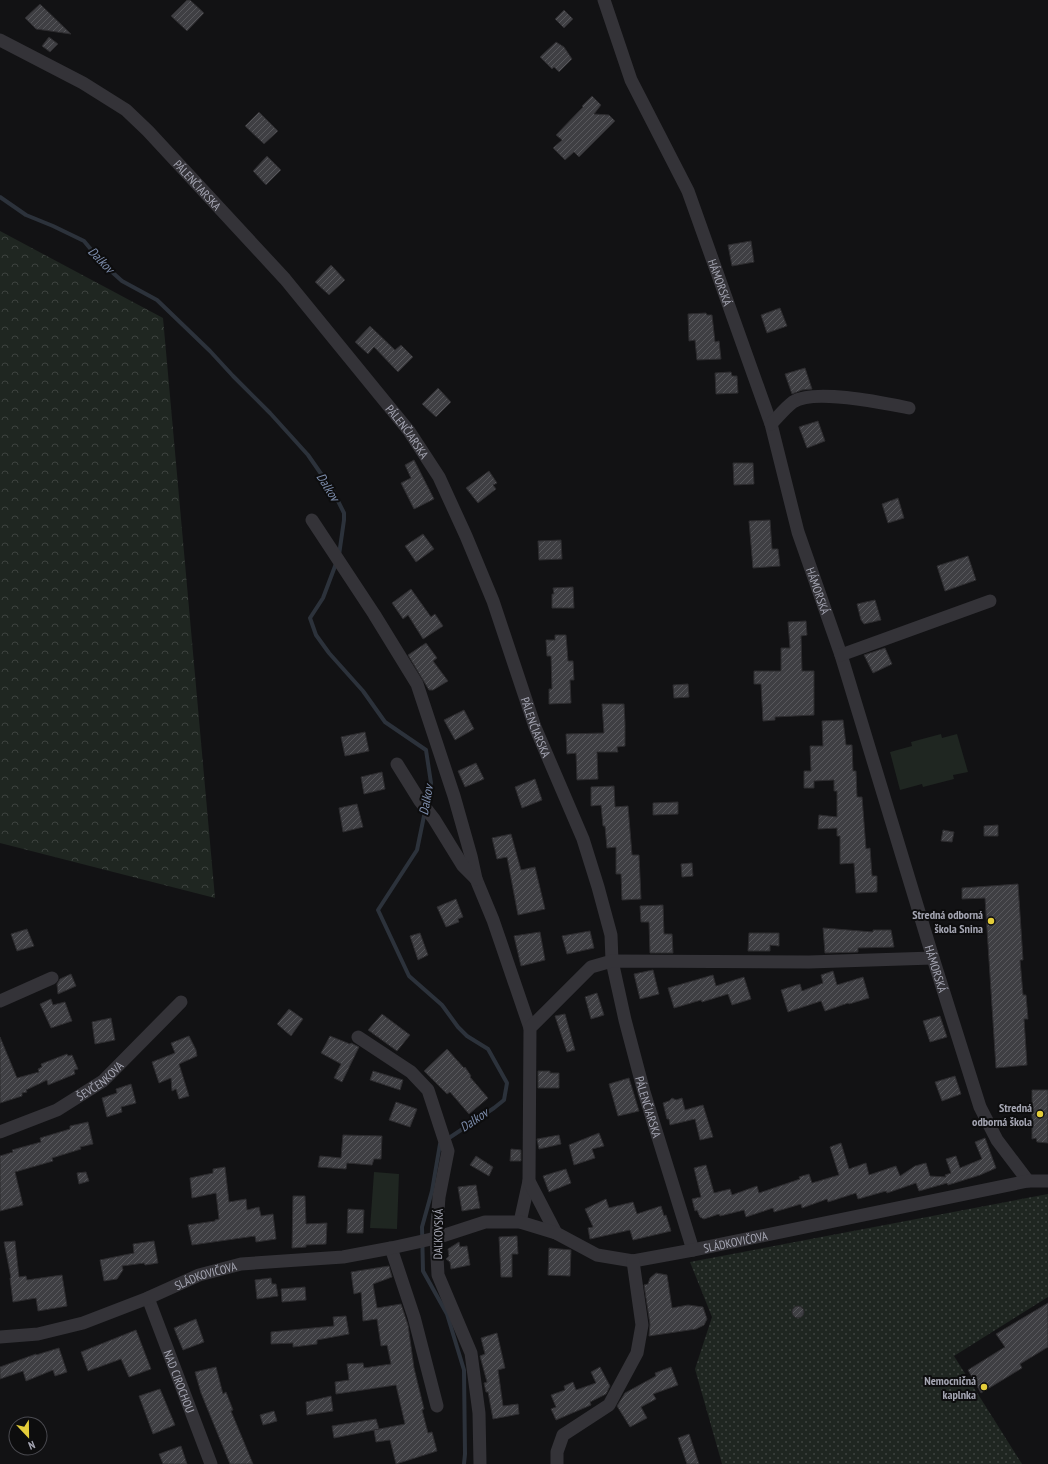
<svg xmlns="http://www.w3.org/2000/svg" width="1048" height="1464" viewBox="0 0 1048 1464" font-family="'PT Sans Narrow',sans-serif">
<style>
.forest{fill:url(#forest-crowns)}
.park{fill:url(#park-dots)}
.pitch{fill:#1f2621}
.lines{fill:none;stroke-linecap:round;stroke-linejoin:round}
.stream{stroke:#2c323b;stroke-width:4}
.building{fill:url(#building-hatch);stroke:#2d2c2f}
.minor{stroke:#343338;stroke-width:13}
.poi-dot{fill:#e4cd3a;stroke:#0d0d0e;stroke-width:1.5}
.labels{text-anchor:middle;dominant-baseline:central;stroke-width:4;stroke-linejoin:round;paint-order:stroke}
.street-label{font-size:12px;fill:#a5a6b3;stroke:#0d0d0e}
.poi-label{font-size:12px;font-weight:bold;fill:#a5a6b3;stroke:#0d0d0e;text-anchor:end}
.water-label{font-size:13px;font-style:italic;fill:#7d8dac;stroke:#0d0d0e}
</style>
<defs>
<pattern id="forest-crowns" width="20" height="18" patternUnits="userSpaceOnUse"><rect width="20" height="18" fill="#1f2621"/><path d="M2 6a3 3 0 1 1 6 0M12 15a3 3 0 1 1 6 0" fill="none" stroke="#3d423f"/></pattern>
<pattern id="park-dots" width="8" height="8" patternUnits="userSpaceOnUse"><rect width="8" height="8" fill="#1f2621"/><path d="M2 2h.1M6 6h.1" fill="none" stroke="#3d423f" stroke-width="1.8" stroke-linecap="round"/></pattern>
<pattern id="building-hatch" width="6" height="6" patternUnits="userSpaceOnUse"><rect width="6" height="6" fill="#3f3f43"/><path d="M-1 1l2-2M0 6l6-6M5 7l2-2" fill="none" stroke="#58585c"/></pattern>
</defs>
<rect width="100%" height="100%" fill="#121214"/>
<path class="forest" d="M0,231L163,318L215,898L0,843Z"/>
<path class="park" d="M1048,1194V1297L954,1356L1022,1464H722L695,1369L712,1317L690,1262Z"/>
<path class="pitch" d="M941,734L942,738L957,734L968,772L953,775L954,779L923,787L922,784L900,790L890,752L912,746L911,742Z
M374,1172L399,1174L397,1229L370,1228Z"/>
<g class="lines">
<path class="stream" d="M0,197L26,215L53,226L84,241L103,264L122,281L157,300L210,351L233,376L270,413L308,455L333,491L344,513V520L339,555
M337,561L323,598L310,618L316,635L329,653L363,691L385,722L426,750L431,783L426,804
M425,811L417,850L378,910L409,976L442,1005L458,1027L467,1036L488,1049L507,1083L504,1100L494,1108L440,1144L432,1191L422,1227L423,1271L447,1314L464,1370L465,1454L464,1464"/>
</g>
<path class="building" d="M187,0H190L204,13L187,31L171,16Z
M40,4L71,34L36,29L25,18Z
M564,10L573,19L564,28L555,19Z
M49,37L58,44L50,52L42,46Z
M556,42L564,47L572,59L559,72L554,67L552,69L540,57Z
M592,96L601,105L594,114L609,115L615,121L579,157L574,152L565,160L553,148L562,140L556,135L583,107L582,106Z
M259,112L278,131L264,144L245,126Z
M267,156L281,170L266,185L253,171Z
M751,241L754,262L732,266L728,245Z
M331,265L345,280L329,295L315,282Z
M780,308L787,326L767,333L761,315Z
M706,313L707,315H712L715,342L719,341L721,359L697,360L695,340L689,341L688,314Z
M370,326L395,350L401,345L413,357L398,372L374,347L368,354L355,342Z
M805,368L812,389L802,390L792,394L785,374Z
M731,372L732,376H737L738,393L716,394L715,373Z
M438,388L451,402L436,417L422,404Z
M818,421L825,441L807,448L799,427Z
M414,460L434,499L414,509L401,483L411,478L405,465Z
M733,463H753L754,484L734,485Z
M489,471L497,483L493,485L496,489L478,503L466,488Z
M898,498L904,518L888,523L882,504Z
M770,520L772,549H778L780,566L753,568L749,521Z
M423,534L434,549L416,562L405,546Z
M561,540L562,559L539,560L538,541Z
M968,556L976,580L945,591L937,566Z
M573,587L574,608H552V594H554L553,588Z
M411,589L431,617L435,614L443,626L423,639L408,615L403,619L392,603Z
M875,600L881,620L864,624L861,620L857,604Z
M806,621L807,635L801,636L802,671H814V715L775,717V720L763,721L761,684H754V671H781V648H790L788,622Z
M555,635H566L568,661H573L574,680H570L571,703L549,704V689H552L551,656H547L546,640H555Z
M426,643L437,658L433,661L448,681L433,690H429L408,655Z
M885,648L892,664L873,673L864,655Z
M688,684L689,697L674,698L673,685Z
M602,704H624L625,723V746L617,747L618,752H597L598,779L577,780L576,753L567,754L566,734L604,733Z
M464,710L474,729L455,740L444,720Z
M843,720L846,745H852L853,771H856L857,797H862L866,849L870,848L872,876H877V892L856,893L854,863L840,864V836H837V828L818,829L819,815L837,817V791H834V780L814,781V788H804V771H811L810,746H823L822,721Z
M365,732L369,751L345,756L341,737Z
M476,763L484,779L465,787L458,771Z
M382,772L385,789L364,794L361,777Z
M535,779L542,800L522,808L515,787Z
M614,786L615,807L628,806L632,855H639L641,899L622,900L621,874H616V847L607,848L605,826H603L601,805L591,806V787Z
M678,802V814L653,815V803Z
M357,804L363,827L343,832L339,808Z
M998,825V836H984V826Z
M943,830L954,832L952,842L941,841Z
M511,834L521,870L535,867L545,909L518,915L507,857L497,859L492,838Z
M692,863L693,876L682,877L681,864Z
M1018,884L1023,960H1020L1023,995H1026L1028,1019H1024L1027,1065L996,1068L985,898L962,899V888Z
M456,899L463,917L458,919L459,922L446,927L437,907Z
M663,905L664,934H672L673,953H650L649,922H641L640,906Z
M823,928L873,932V930H891L894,947L858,948V952L825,953Z
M27,929L34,946L17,951L11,934Z
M590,931L594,948L567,954L562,936Z
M540,932L545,960L521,966L514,936Z
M420,933L428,955L418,960L410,936Z
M749,933H779V946L770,945V951H748Z
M653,970L659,994L640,999L634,974Z
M833,971L837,985L863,977L869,998L849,1004L848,1003L825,1011L821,1001L788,1012L781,990L800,984L802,991L823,983L821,975Z
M71,974L76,986L58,994L57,984L60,979Z
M713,975L716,986L744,977L751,999L732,1005L728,994L702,1002L701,1000L674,1008L668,988Z
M597,993L604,1015L591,1019L585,997Z
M51,999L53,1005L65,1002L72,1021L51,1028L40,1004Z
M289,1009L303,1019L291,1036L277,1024Z
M382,1014L410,1035L397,1051L368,1030Z
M565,1014L575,1050L567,1052L555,1016Z
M940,1016L947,1037L930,1042L923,1021Z
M111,1018L115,1040L95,1044L92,1022Z
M189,1036L196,1050L197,1056L179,1064L189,1096L179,1099L176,1089L172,1091L171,1078L159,1083L152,1062L175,1053L171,1043Z
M330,1036L350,1044L351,1043L359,1047L342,1082L334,1078L341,1064L321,1053Z
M0,1037L17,1078L39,1072L38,1069L42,1067L41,1064L67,1054L68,1056L72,1055L78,1069L74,1070L75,1074L48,1085L47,1080L26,1090L27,1092L22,1093V1096L0,1103Z
M447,1049L464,1068L465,1067L471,1076L470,1077L488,1098L469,1114L450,1092L447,1094L424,1071Z
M373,1071L403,1080L400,1090L370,1080Z
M538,1071H550V1073H559V1088H538Z
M955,1076L961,1094L942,1101L935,1082Z
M629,1078L639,1111L618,1116L609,1084Z
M131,1084L136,1103L121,1107L122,1112L107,1117L102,1098L117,1093L116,1089Z
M1032,1090H1048V1143L1037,1142L1036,1138L1032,1139Z
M672,1098L676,1100L682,1098L685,1110L703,1105L713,1137L700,1140L695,1119L670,1125L669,1119H667L663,1103L669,1101Z
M396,1102L417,1109L410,1127L389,1120Z
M88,1122L93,1144L80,1147L81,1149L52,1158L53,1161L15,1172L23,1205L0,1211V1156L13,1152L12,1150L41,1142L40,1138L70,1129V1126Z
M599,1133L604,1146L592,1149L595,1158L574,1165L569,1145Z
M343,1135L382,1136L381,1159H374L372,1165L347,1163L346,1169L318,1167L320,1156L341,1158Z
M559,1135L561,1144L539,1149L537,1139Z
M985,1138L996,1168L980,1175L948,1185L947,1183L919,1191L916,1183L887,1193L886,1191L858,1199L856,1193L828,1202L827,1199L802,1208L801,1204L774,1212L773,1208L746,1217L744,1210L720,1216L719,1214L704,1219L700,1217L697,1210L695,1211L692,1199L701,1197L694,1168L706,1165L714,1193L730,1189L732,1195L757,1186L759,1193L800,1179L799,1177L809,1174L812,1183L839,1175L830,1147L841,1143L849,1169L866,1163L869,1175L896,1166L900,1176L915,1166L926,1163L930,1176L946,1177L945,1175L951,1173L946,1159L956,1156L960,1168L982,1159L975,1142Z
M511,1149L521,1150V1161H510Z
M476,1156L493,1167L489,1176L470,1165Z
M225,1167L229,1202L246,1199L247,1210L259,1207L261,1216L273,1214L276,1239L256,1242L255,1236L192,1245L188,1225L215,1221V1220L219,1219L216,1193L192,1198L190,1178L213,1173V1169Z
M566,1169L571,1183L549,1192L543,1176Z
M86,1172L89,1181L79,1184L77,1173Z
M476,1185L480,1208L462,1211L458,1187Z
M293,1196H305L306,1224L327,1223L326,1244L306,1245V1247L292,1248Z
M606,1199L609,1208L633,1202L637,1214L661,1206L664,1216L666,1215L671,1231L633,1240L630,1230L590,1239L588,1228L593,1227L585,1209Z
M348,1209L364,1210L363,1233H347Z
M517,1236L518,1254H512V1277H501L499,1237Z
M15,1241L19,1277L26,1276L27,1280L62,1275L67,1306L38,1311L36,1298L13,1302L10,1278H11L4,1242Z
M154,1241L158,1263L145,1265L144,1263L122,1266L123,1270L117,1279L104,1281L100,1260L134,1253L133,1244Z
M459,1242L460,1247L467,1246L470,1265L451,1269L450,1262L446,1259L449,1256L448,1249Z
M549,1248L571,1250L570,1276L548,1275Z
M389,1266L392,1277L373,1284L377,1308L401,1304L408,1325L414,1368L424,1409L422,1410L428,1433L432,1432L437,1451L396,1464L390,1440L376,1442L374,1430L405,1424L396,1385L336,1394L335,1382L349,1380L347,1364L363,1363L364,1368L391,1364L387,1345L381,1346L377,1319L363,1321L361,1292L354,1294L351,1272Z
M656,1273L667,1275L672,1308L688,1305L703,1307L707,1319L704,1325L696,1329L649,1336L650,1324L644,1285L648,1284L650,1278Z
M271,1278L272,1284H276L278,1296L257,1299L255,1280Z
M305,1287L306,1300L282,1302L281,1289Z
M1048,1303V1347L1020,1364L1022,1368L981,1393L968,1370L1005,1347L996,1334Z
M792 1312a6 6 0 1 1 12 0a6 6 0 1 1-12 0Z
M346,1316L349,1334L317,1340V1344L293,1347V1343L271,1344V1332L334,1326L333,1317Z
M196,1319L204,1342L183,1350L174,1328Z
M136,1330L151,1369L129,1377L121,1359L88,1371L81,1352Z
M497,1333L505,1368L498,1370L503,1406L518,1404L519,1414L493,1419L488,1392H486L484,1383L487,1382L480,1356L485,1354L481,1338Z
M59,1348L67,1372L55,1376L53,1370L26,1381L23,1371L0,1379V1367L36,1354V1355Z
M216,1367L223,1394L226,1392L233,1410L231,1411L253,1464H230L201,1393L195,1372Z
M600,1367L610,1386L606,1394L590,1402L591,1405L556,1420L551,1409L556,1407L551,1395L565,1390L564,1386L573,1382L576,1390L596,1383L591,1372Z
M671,1367L678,1385L653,1394L656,1399L641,1407L647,1418L630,1427L617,1406L625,1393L656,1376L655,1373Z
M160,1389L175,1425L153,1434L139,1396Z
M331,1396L333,1411L307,1415L306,1402Z
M274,1411L277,1421L263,1425L260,1415Z
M376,1419L379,1429L334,1438L332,1426Z
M689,1434L699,1464H687L678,1438Z
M181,1446L187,1464H163L159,1454Z"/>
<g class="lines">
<g class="minor">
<path id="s1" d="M604,0L631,80L688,191L771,424L798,532L841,655L933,958L980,1107L997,1140L1028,1181"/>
<path id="s2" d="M0,40L83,83L126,110L148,131L285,279L409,431L439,477L466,536L493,601L535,727L583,839L598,887L611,935L612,961L625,1020L644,1092L693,1250"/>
<path d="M771,424C778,417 785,408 793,402C814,388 884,403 909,408"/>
<path d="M312,520L374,614L417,684L454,796L471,856L476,879L493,920L530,1028"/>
<path d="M841,655L990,601"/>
<path d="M397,764L420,801L434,819L463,866L476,879"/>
<path d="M0,1001L52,978"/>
<path d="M358,1037L411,1072L428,1090L448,1151L439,1197L436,1238L438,1275L471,1353L479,1413L480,1464"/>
<path id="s3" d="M0,1132L57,1110L103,1081L181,1002"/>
<path d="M520,1222L529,1181"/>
<path d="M556,1233L529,1181L530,1028L591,967L612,961L809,962L933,958"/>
<path d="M391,1248L414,1317L437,1406"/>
<path id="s4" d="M148,1298L211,1464"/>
<path id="s5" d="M0,1337L38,1334L83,1323L148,1298L199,1275L241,1264L343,1257L391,1248L436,1238L485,1222H520L556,1233L597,1255L633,1261L693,1250L1028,1181H1048"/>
<path d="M557,1464V1452L563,1435L609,1405L637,1353L642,1325L633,1261"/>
</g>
</g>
<g class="poi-dot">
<circle cx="991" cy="921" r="4"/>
<circle cx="1040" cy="1114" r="4"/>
<circle cx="984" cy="1387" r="4"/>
</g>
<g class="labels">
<g class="street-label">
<text stroke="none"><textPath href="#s2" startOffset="248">PÁLENČIARSKA</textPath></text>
<text stroke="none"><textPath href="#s1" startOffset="306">HÁMORSKÁ</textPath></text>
<text stroke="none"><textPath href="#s2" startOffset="572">PÁLENČIARSKA</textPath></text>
<text stroke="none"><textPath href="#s1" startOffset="630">HÁMORSKÁ</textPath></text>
<text stroke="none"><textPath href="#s2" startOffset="896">PÁLENČIARSKA</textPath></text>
<text stroke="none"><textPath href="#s1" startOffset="1026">HÁMORSKÁ</textPath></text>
<text stroke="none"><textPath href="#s3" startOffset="113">ŠEVČENKOVA</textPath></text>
<text stroke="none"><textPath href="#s2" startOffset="1294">PÁLENČIARSKA</textPath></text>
<text transform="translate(438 1234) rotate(-89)">DAĽKOVSKÁ</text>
<text stroke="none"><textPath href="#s5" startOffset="762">SLÁDKOVIČOVA</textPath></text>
<text stroke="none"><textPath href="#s5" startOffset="216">SLÁDKOVIČOVA</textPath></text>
<text stroke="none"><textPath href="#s4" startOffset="89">NAD CIROCHOU</textPath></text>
</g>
<g class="poi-label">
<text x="983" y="914">Stredná odborná<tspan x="983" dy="14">škola Snina</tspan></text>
<text x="1032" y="1107">Stredná<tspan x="1032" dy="14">odborná škola</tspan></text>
<text x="976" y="1380">Nemocničná<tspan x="976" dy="14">kaplnka</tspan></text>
</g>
<g class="water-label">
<text transform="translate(101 260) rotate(46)">Dalkov</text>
<text transform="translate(328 487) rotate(58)">Dalkov</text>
<text transform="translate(426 800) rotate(-80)">Dalkov</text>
<text transform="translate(474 1120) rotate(-34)">Dalkov</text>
</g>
</g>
<g transform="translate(28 1436) rotate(158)"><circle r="19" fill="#0d0d0e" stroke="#4a4a50"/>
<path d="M0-3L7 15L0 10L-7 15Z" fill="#e4cd3a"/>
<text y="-6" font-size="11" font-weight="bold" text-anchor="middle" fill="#a5a6b3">N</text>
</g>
</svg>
